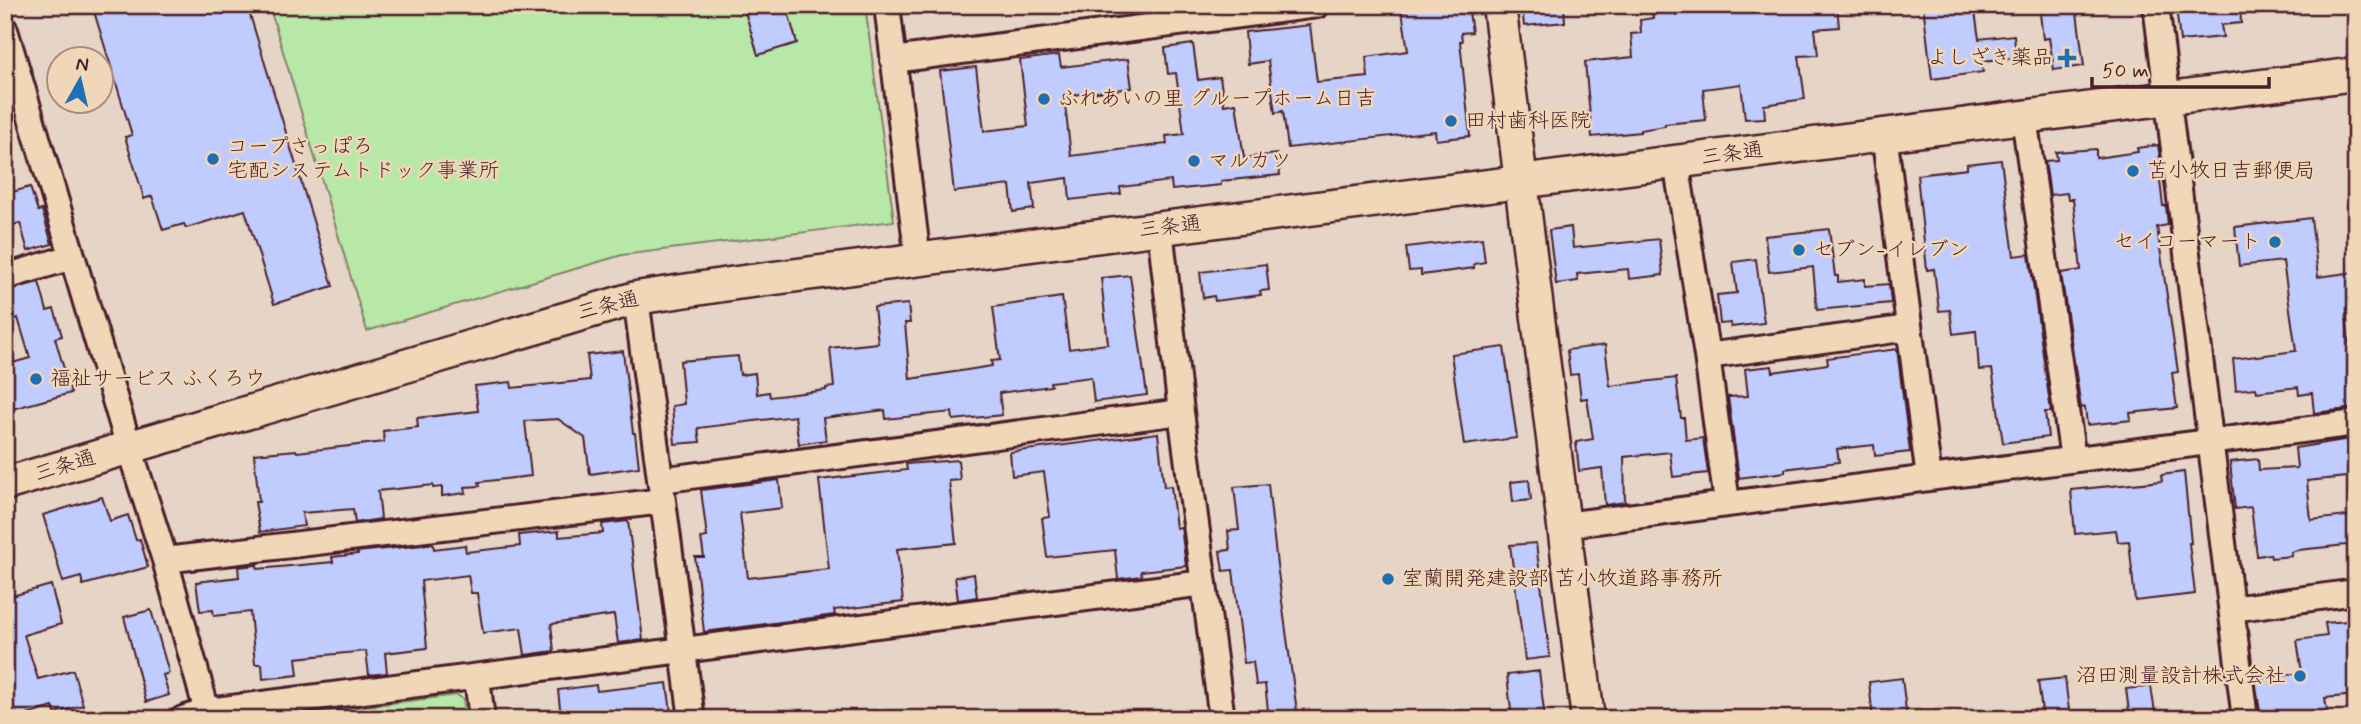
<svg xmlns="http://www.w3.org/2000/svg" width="2361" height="724" viewBox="0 0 2361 724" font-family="Mynerve,'Klee One',sans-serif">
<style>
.green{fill:#b8e8a7;stroke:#818469;stroke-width:2}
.building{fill:#bfccfd;stroke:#4a1f2b;stroke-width:2}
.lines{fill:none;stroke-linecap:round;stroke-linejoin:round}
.minor-casing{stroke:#4a1f2b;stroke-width:30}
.tertiary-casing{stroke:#4a1f2b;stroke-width:37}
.minor{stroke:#f0d7b8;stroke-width:24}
.tertiary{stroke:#f0d7b8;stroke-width:32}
.poi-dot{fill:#1f6fb2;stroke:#f0d7b8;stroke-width:2.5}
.labels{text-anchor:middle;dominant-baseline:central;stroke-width:5;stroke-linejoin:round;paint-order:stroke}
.poi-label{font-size:21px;fill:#4a1f2b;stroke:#f0d7b8;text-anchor:start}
.street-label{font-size:21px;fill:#4a1f2b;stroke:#f0d7b8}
</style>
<rect width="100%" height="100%" fill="#e6d5c6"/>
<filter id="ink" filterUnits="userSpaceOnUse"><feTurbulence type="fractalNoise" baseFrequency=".0143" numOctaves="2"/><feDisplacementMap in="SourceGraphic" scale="14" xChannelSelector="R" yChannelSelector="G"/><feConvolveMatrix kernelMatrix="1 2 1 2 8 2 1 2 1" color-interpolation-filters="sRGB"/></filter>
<g filter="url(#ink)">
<path class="green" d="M269,5H865L894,221L622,255L367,331Z
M457,695L463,699L466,719H260Z"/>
<path class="building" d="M92,5H247L333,286L274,304L245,210L186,228L184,224L163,230L152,196L144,199L141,188L125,137L132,135Z
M743,5H786L797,43L758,55Z
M1447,5H1468L1472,32L1461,33L1462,41H1460L1470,136L1436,140L1435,131L1288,148L1283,111L1275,113L1268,61L1248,64L1245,32L1310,25L1317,82L1368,77L1366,57L1408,51L1402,11Z
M1522,5H1564L1565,22L1524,26Z
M1651,5H1675L1676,15L1760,5H1837L1839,27L1815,29L1818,55L1799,56L1805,99L1764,105L1765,118L1745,119L1741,84L1703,89L1706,120L1665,124V126L1640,130V132L1592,137L1585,62L1633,57L1631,34L1641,33L1640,20L1653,18Z
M1923,5H1974L1979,39L2014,35L2016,58L1981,61L1983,72L1932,79Z
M2039,5H2076L2084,66L2054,70L2049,38L2043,39Z
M2197,5H2240L2241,23L2221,25L2223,37L2180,41L2176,7Z
M1193,44L1198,80L1220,77L1224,105L1236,103L1244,158L1277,154L1280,175L1221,181V185L1172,190L1171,181L1120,187L1121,194L1070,200L1068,178L1031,183L1034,209L1013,212L1010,185L954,192L940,71L976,67L984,131L1028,126L1020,60L1059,55L1061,67L1128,59L1132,88L1064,96L1071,156L1167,144L1166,136L1184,134L1176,73L1168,74L1165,48Z
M2158,145L2161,164L2158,165L2163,206H2166L2168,225L2157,227L2178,372L2172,373L2177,408L2130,413L2131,420L2087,425L2085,407L2081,408L2061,273L2081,270L2073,199H2068L2067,193L2050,195L2045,161L2057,160L2056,152L2096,149V158L2138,152L2137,148Z
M2001,160L2014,256L2029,254L2051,412H2045L2048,437L2003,443L1992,369L1979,370L1976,331L1953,334L1950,310L1939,311L1934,269L1927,270L1917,175L1967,169V164Z
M30,187L38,211L42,210L52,244L28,251L20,223L5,227V194Z
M2311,218L2318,277L2356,272V313L2346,314L2356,408L2314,413L2312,393L2299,395L2298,387L2257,392L2256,388L2236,390L2233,359L2296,351L2283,261L2239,266L2235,227Z
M1571,227L1573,248L1659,239L1663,275L1629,279L1628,269L1577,274L1578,281L1556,284L1549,230Z
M1829,229L1835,276H1838V282L1865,279V286L1889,284L1891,303L1817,310L1813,267L1769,272L1765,236Z
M1482,238L1485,262L1474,264V268L1421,275V270L1409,271L1406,247Z
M1756,259L1764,323L1731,327V323L1720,324L1717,295L1737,293L1733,262Z
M1266,264L1269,290L1260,291L1261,295L1215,301L1214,296L1203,298L1200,272Z
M1130,275L1147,395L1094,402L1091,377L1050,382L1051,386L999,393L1002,415L953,420L952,412L886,419L885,410L823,418L826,440L799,444L795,416L698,428L700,442L675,444L672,406L684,404L680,361L738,356L740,375L755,373L757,394L769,392L770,397L826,390V388L834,387L830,348L878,343L874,307L908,304L910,323H905L910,379L992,366L991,361L1000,360L993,307L1062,297L1069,349L1108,344L1101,278Z
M39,282L47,311L54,309L57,318L62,336L55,338L71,393L5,411V365L30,358L18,318L5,322V291Z
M1605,345L1610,386L1676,378L1681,418H1684L1686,440L1703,438L1708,473L1673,477L1670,452L1624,457L1625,502L1605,505L1602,468L1579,471L1576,442L1593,439L1587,398L1581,399L1578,374L1570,375L1567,350Z
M1504,347L1517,438L1464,445L1451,354Z
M1897,349L1910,452L1875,456L1874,445L1837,449L1839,462L1785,469V472L1739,478L1728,397L1748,396L1745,369L1772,366L1773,372L1828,364L1827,358Z
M623,351L633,433H635L639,467L590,474L585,438L558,419L525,421L531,476L479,482L480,486L465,487L466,493L442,496V487L433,488V485L378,491L381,519L355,523L353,509L302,513L304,526L260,532L255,502H259L254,454L296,450L297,452L384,442L383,431L418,427L417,418L478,411L475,386L511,382L512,388L590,380L587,355Z
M1158,433L1164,487L1171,486L1176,528L1181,527L1186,566L1141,571L1142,576L1118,579L1115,550L1047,557L1042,518L1050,517L1044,472L1012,476L1010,452Z
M2356,438V476L2307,481L2311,520L2356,515V544L2298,550L2291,552L2292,556L2271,558L2270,554L2257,556L2251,507L2235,509L2230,462L2258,459L2259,470L2297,468L2295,448Z
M958,460L960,480L949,481L956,543L897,549L903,602L834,610L835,615L704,632L695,557H704L701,538L707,537L701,490L779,480L782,508L740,513L748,578L829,569L819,480L907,470L906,464Z
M2184,472L2191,543H2189L2195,594L2135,601L2129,541L2118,542L2116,530L2075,534L2071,490L2162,481L2161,475Z
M1529,480L1531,500L1513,502L1511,482Z
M1268,484L1277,565L1298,719H1269L1265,684L1256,685L1253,662L1244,663L1233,570L1223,571L1220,551L1230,550L1228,531L1239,530L1234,487Z
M102,497L110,521L128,515L136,540L140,539L148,567L83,585L81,577L63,582L43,515Z
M628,521L643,640L618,643L614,615L551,624L554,651L525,655L521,628L483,633L477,593H471L468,575L421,581L427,648L385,653L387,673L369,675L366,651L296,658L298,675L263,679L262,664H255L250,612L214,616L213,610L200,611L196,582L239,577L238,567L257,565L258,569L333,562L332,557L358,554L357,552L433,544L434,549L465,545L466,552L520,546L519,535L559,531V537L603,533L602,524Z
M1536,543L1550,657L1525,660L1510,545Z
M974,574L977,597L958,600L955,577Z
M51,585L61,624L24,635L38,679L73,670L83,705L55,713L53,707L17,718L9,690L5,691V588H10L12,596Z
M151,610L169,673L163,675L169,695L146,702L124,617Z
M2348,621L2354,671L2356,670V695L2325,698L2327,711L2261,719L2255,679L2302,673L2297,640L2327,636L2325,623Z
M1539,671L1545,719H1512L1507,675Z
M1902,678L1907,719H1873L1869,682Z
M2065,678L2070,719H2043L2038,681Z
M667,683L672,719H607L606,711L561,717L558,690L596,685L597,691Z
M2151,686L2156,719H2130L2126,689Z"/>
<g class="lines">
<g class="minor-casing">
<path id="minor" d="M887,5L918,260
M2156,5L2245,719
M5,30L129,447L165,560L209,719
M893,60L1317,5
M2024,117L2073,459
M1884,134L1929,478
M1676,162L1707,356L1727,503
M1160,229L1181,412L1222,719
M5,277L72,257
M636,298L692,719
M1707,356L1909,328
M660,480L1181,412
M1565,525L2356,423
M165,560L663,501
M2232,609L2356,592
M477,678L482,719
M183,719L208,711L1204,583"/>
</g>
<g class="tertiary-casing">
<path id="tertiary" d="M1499,5L1588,719
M5,484L636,298L736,283L2356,74"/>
</g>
<use href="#minor" class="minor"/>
<use href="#tertiary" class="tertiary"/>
</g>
</g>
<g class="poi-dot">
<path d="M2063.5 47.5h7v7h7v7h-7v7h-7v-7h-7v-7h7z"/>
<circle cx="1044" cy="99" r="7"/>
<circle cx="1451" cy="121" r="7"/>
<circle cx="213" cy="159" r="7"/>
<circle cx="1194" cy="161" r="7"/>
<circle cx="2133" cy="171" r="7"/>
<circle cx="2275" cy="242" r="7"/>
<circle cx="1799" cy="250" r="7"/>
<circle cx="36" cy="379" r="7"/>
<circle cx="1388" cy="579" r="7"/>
<circle cx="2300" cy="676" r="7"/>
</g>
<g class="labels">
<g class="poi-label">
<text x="2053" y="58" text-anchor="end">よしざき薬品</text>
<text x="1058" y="99">ふれあいの里 グループホーム日吉</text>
<text x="1465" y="121">田村歯科医院</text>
<text x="227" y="147">コープさっぽろ<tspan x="227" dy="24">宅配システムトドック事業所</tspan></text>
<text x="1208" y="161">マルカツ</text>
<text x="2147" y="171">苫小牧日吉郵便局</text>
<text x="2261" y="242" text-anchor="end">セイコーマート</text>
<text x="1813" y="250">セブン-イレブン</text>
<text x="50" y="379">福祉サービス ふくろウ</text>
<text x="1402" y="579">室蘭開発建設部 苫小牧道路事務所</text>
<text x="2286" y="676" text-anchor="end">沼田測量設計株式会社</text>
</g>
<g class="street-label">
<text transform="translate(1732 154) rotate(-8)">三条通</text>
<text transform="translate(1170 227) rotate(-7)">三条通</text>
<text transform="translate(608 306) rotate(-14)">三条通</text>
<text transform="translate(65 466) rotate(-17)">三条通</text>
</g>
</g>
<rect width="2361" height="724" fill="none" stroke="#f0d7b8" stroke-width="28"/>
<rect x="14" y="14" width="2333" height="696" fill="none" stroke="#4a1f2b" stroke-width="2.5" filter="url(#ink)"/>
<g transform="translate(80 80) rotate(8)"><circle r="33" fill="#f0d7b8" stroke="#ae8d80" stroke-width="2"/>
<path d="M0-5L12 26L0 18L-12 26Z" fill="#1f6fb2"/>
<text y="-10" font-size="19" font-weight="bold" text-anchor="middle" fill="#4a1f2b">N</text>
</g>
<path d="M2092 77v10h177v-10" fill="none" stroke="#4a1f2b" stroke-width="3.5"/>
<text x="2102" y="77" font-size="21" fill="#4a1f2b" stroke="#f0d7b8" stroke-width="5" paint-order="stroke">50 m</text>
</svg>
